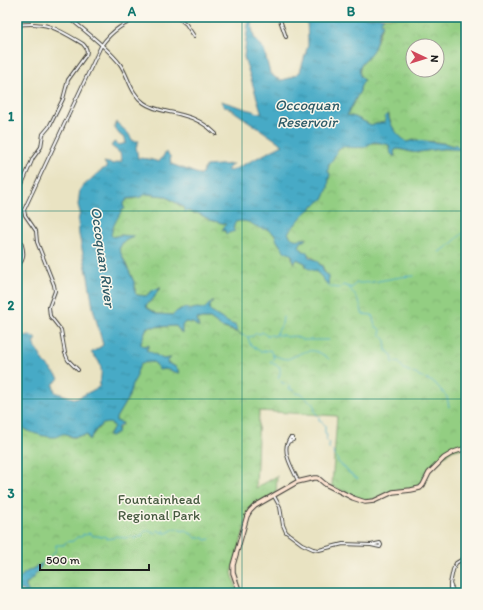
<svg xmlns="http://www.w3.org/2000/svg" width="483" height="610" viewBox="0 0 483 610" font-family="Itim,sans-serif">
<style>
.park{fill:url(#park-crowns);stroke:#58754f;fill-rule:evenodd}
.water{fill:url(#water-ripples);stroke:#316371}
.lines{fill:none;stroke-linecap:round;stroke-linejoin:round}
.stream{stroke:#46aac6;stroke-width:1}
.street-casing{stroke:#3b3a35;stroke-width:4}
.secondary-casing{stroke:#3b3a35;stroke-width:5.5}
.street{stroke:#fff;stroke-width:2}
.secondary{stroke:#fde4d1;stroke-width:3.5}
.grid{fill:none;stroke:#0f766e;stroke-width:1;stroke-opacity:0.55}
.labels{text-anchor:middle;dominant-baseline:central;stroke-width:3;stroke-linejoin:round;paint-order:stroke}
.park-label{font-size:14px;fill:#465a40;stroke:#fbf7ec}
.water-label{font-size:15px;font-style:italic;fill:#2f5c68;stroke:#fbf7ec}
.neatline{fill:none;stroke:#0f766e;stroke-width:1.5}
.grid-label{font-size:13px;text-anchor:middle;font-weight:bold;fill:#0f766e}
</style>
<defs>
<pattern id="park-crowns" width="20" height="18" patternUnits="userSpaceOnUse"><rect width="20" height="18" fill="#93ce82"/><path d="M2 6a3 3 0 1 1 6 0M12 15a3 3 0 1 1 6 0" fill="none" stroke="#7eb070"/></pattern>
<pattern id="water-ripples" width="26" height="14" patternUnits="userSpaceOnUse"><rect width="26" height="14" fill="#46aac6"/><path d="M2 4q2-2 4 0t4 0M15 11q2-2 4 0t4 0" fill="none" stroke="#3a8aa0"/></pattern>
</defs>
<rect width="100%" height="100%" fill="#fbf7ec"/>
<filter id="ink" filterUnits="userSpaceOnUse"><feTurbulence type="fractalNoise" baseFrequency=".025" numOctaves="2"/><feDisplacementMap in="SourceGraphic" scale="8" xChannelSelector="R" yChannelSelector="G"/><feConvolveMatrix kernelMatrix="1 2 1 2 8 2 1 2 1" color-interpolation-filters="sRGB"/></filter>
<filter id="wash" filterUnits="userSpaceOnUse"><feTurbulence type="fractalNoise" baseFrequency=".012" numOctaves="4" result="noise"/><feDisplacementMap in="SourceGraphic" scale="16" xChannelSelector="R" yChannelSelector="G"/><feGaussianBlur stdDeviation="0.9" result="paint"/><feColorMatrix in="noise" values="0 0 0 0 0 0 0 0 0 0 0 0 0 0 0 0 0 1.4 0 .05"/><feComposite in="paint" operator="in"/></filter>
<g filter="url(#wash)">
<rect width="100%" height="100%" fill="#e9e3c2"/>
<path class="park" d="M384,17H466V145C458,148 455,146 448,144C439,142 415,139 407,142C398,136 389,126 389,114L385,122L371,125L355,117L347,115L360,91V88L363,80L360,76C357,64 369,58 374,48C378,41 379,31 383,24L381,21ZM413,46H437V70H413Z
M371,143H381L389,145L391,148L390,151L393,156H395L394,151L397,149C404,149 412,154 419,152C426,151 433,150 441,149C450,148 457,151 466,148V447L450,451L426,473L419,488L392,491L370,501L357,498L332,486L337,416L259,411L256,488L277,476L276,493L250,509L232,573L238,593H29L26,587V584L32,579L42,565L41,564C34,569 25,571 20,578L17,580V430L22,427C35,436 48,435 63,433C67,433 68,436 71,437C76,438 83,435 87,435L89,440C94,434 106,413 114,427L108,435L111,436L116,433C118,427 122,426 123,423L116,421V418L129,396L132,385L140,363L153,362L156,364L158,369C161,370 164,369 167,369C172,369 175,372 180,372L176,367L167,363V361L171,358L163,359L146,351L149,346L148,345L144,346L141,345V342L147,327L176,326L181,332L182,326L185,322L193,323L199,327L197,319H210L221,327L238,333L231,325L210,311L209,308L212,302L204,309C196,309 189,310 180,309L173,315L157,314L147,308L146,305L154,298L158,290L161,288H159L146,296L137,295L135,293V284L119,249L123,242L133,237L120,235L113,237L111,235C113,224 117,217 123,209V205L127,199H133L146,194L165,196L188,211L193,213H198L210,220L227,224L223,228L225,232L228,234L233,229L235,222C247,218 265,227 274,234C276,236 276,240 278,242C281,249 286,251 292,255V260L294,264L297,259L305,263L306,267L315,270L322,276L327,285L329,284L322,265L319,264C316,257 304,254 299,246L302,241H305L307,239L293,240L288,233L304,214L317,204L325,195L329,179L330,174L328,171L329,164L333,159L338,149L343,146L365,147Z"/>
<path class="water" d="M249,17H250L254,37L264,50L270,73L276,78L282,80L290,78L300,72L308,45L307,17H384L381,21L383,25C378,30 377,39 375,46C371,57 356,63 360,76L364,80L360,88V91L347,115L355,117L371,125L385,122V116L388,114C390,126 397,135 407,142L416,140L448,144L453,146L455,144L458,147L466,145V148C457,151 450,148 441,149C433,150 426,151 419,152C412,154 404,149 397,149L394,151L395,157L391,154L389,145C384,144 379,142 374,142C370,143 369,145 365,147C359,148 348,148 343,146L338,149L333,159L329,164L328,171L330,174L329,179L328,188L324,198L304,214L288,233C293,243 299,238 307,239L305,241H302L299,246L303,251L307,252L309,257L318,261L319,264L322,266L324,272L329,276L328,285C320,276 320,272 307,268L305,263L297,259L294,264L292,255L284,251L277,241L275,235L267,229C256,231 251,217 235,222L233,229L235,231L226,234L225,230H222L226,224L210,220L198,213H193L188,211L185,212L183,207L165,196L146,194C138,200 134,197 127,199L123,205L125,209L122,210C118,218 113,224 111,235L113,237L120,235L134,236L123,242L119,249L135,284V293L137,295L146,296L153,290L161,288L158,290L154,298L146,305L147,308L157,314L173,315L177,311L180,310V309L187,308L189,310L197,308L204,309L213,300L209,308L210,311C214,314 231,325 235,325L238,332L242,335L235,331L221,327L210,319H197L199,328L193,323L185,322L182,326V334L176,326L147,327L141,342V345L144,346L149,345L146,350L149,351L163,359L171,358L167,361V363L176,367L180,373C171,372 170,368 159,370L156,364L153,362L141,363L137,372V376L132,385L129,396L116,418V421L123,423L118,427L117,433L111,436H108L114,427L112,424C100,420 95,432 89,440L87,435L72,437C61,429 61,438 52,437C42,436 30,433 22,427L17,430V415L19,412L17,409V333L24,336L30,335L36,339L33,343L44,362L59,378L53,385L55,392L76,399L99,387C102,372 104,364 91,353L103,345L93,308L88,277L79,235L78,221L80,212L78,205L80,189L100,171L107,167L104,162L113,164L122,161L120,153L111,146L114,142L119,145L126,143L125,139L119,134L114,127L116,122L128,133L133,141H139L136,147L138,158L149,159L159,162L166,152L170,156L171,164L201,175L206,166L233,164L227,170L231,171L283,145L229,108L224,107L221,101L262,114L244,57Z
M41,564L42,565L32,579L26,584V587L29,593L24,592L22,589L19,593H17V580L20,578C25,571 34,569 41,564Z"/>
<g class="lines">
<path class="stream" d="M439,252C450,247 457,237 466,231
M327,284L331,287L340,288L343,285L352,288L356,283C374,284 395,276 414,276
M349,288C355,294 362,305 362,314L372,315L375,326L381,330L380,334L385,339L386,351H388L393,358L392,363L398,362L404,369L435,383L447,397L449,407
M242,335L248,337L250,344L261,352L270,350L274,358L270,362L280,367V374L278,378L281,381L282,383L291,386L289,389L294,390L295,393L302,394L304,397L314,404L315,412L319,417V420L325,425V433L327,435L326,440L329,443V448L334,453L333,455L337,458L338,462L346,469L349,473L358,479
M277,335H283L286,337L294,336L303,340H329
M248,337L253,336L256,333L260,334L262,332L267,336L271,335L275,336L282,324L283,317
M273,355C278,357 282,359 288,359C291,358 294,356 297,355C310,348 318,350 329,359
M41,565C45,556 58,556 56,545H64L66,542L73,541L77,537H80L83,536V534L86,535L89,533L93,536H98L101,537L105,536L107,539L113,538L116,536L125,538L131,537L134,538L143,536L142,534C147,528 151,532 155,533L159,530L161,533L164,530V533H167L176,528L181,530V531L186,530L188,531L189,533L192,534L196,538H204L206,540L210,539"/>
</g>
</g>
<g filter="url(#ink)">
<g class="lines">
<g class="street-casing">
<path id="street" d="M68,17C84,30 108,48 120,64C129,77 130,93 144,103C155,111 169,111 182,115C195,118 206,124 216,134
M177,17L186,24L194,36
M279,17L286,37
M17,25C47,21 58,29 83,44C86,47 88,51 86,55L68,80L63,99L49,127L43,134L41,147L33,158L17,196
M17,233C22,243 28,259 17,266
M78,370L68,360L65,353L61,330L50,316L49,307L55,291L54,285L37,242L36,231L25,215L24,210L101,46C112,30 126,21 144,17
M290,438H293V440L288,442Z
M288,442C282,453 294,471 298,481
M274,496L280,507L283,525L286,532L302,544L313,549L319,550L343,544L371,545
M380,543L381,545L380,547L371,545Z
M450,585V593
M454,593L450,584L453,570L456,563L466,557"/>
</g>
<g class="secondary-casing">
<path id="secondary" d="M240,593L233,573V565L247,516L250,511L255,506L297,482L314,478H318L325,484L353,498L365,502L374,501L393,492L411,490L420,488L423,485L429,473L444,458L454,452L466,448"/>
</g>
<use href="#street" class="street"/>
<use href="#secondary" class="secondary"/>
</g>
</g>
<path class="grid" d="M242,17V593M17,211H466M17,399H466"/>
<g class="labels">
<g class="park-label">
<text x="159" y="499">Fountainhead<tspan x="159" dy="16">Regional Park</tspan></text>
</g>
<g class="water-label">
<text x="307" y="105">Occoquan<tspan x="307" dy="17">Reservoir</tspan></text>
<text transform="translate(103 257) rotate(82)">Occoquan River</text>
</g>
</g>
<rect width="483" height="610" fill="none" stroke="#fbf7ec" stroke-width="44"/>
<g transform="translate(425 58) rotate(94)"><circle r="19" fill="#fbf7ec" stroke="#a29f99"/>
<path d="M0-3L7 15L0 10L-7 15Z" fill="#d1495b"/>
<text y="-6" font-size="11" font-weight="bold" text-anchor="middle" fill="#1c1c1c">N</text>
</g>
<path d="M40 564v6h109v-6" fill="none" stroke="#1c1c1c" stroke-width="2"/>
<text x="46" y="564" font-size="12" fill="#1c1c1c" stroke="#fbf7ec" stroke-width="3" paint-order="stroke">500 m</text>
<rect x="22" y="22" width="439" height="566" class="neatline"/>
<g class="grid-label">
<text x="132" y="16">A</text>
<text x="351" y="16">B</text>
<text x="11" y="121">1</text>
<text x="11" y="310">2</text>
<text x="11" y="498">3</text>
</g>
</svg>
